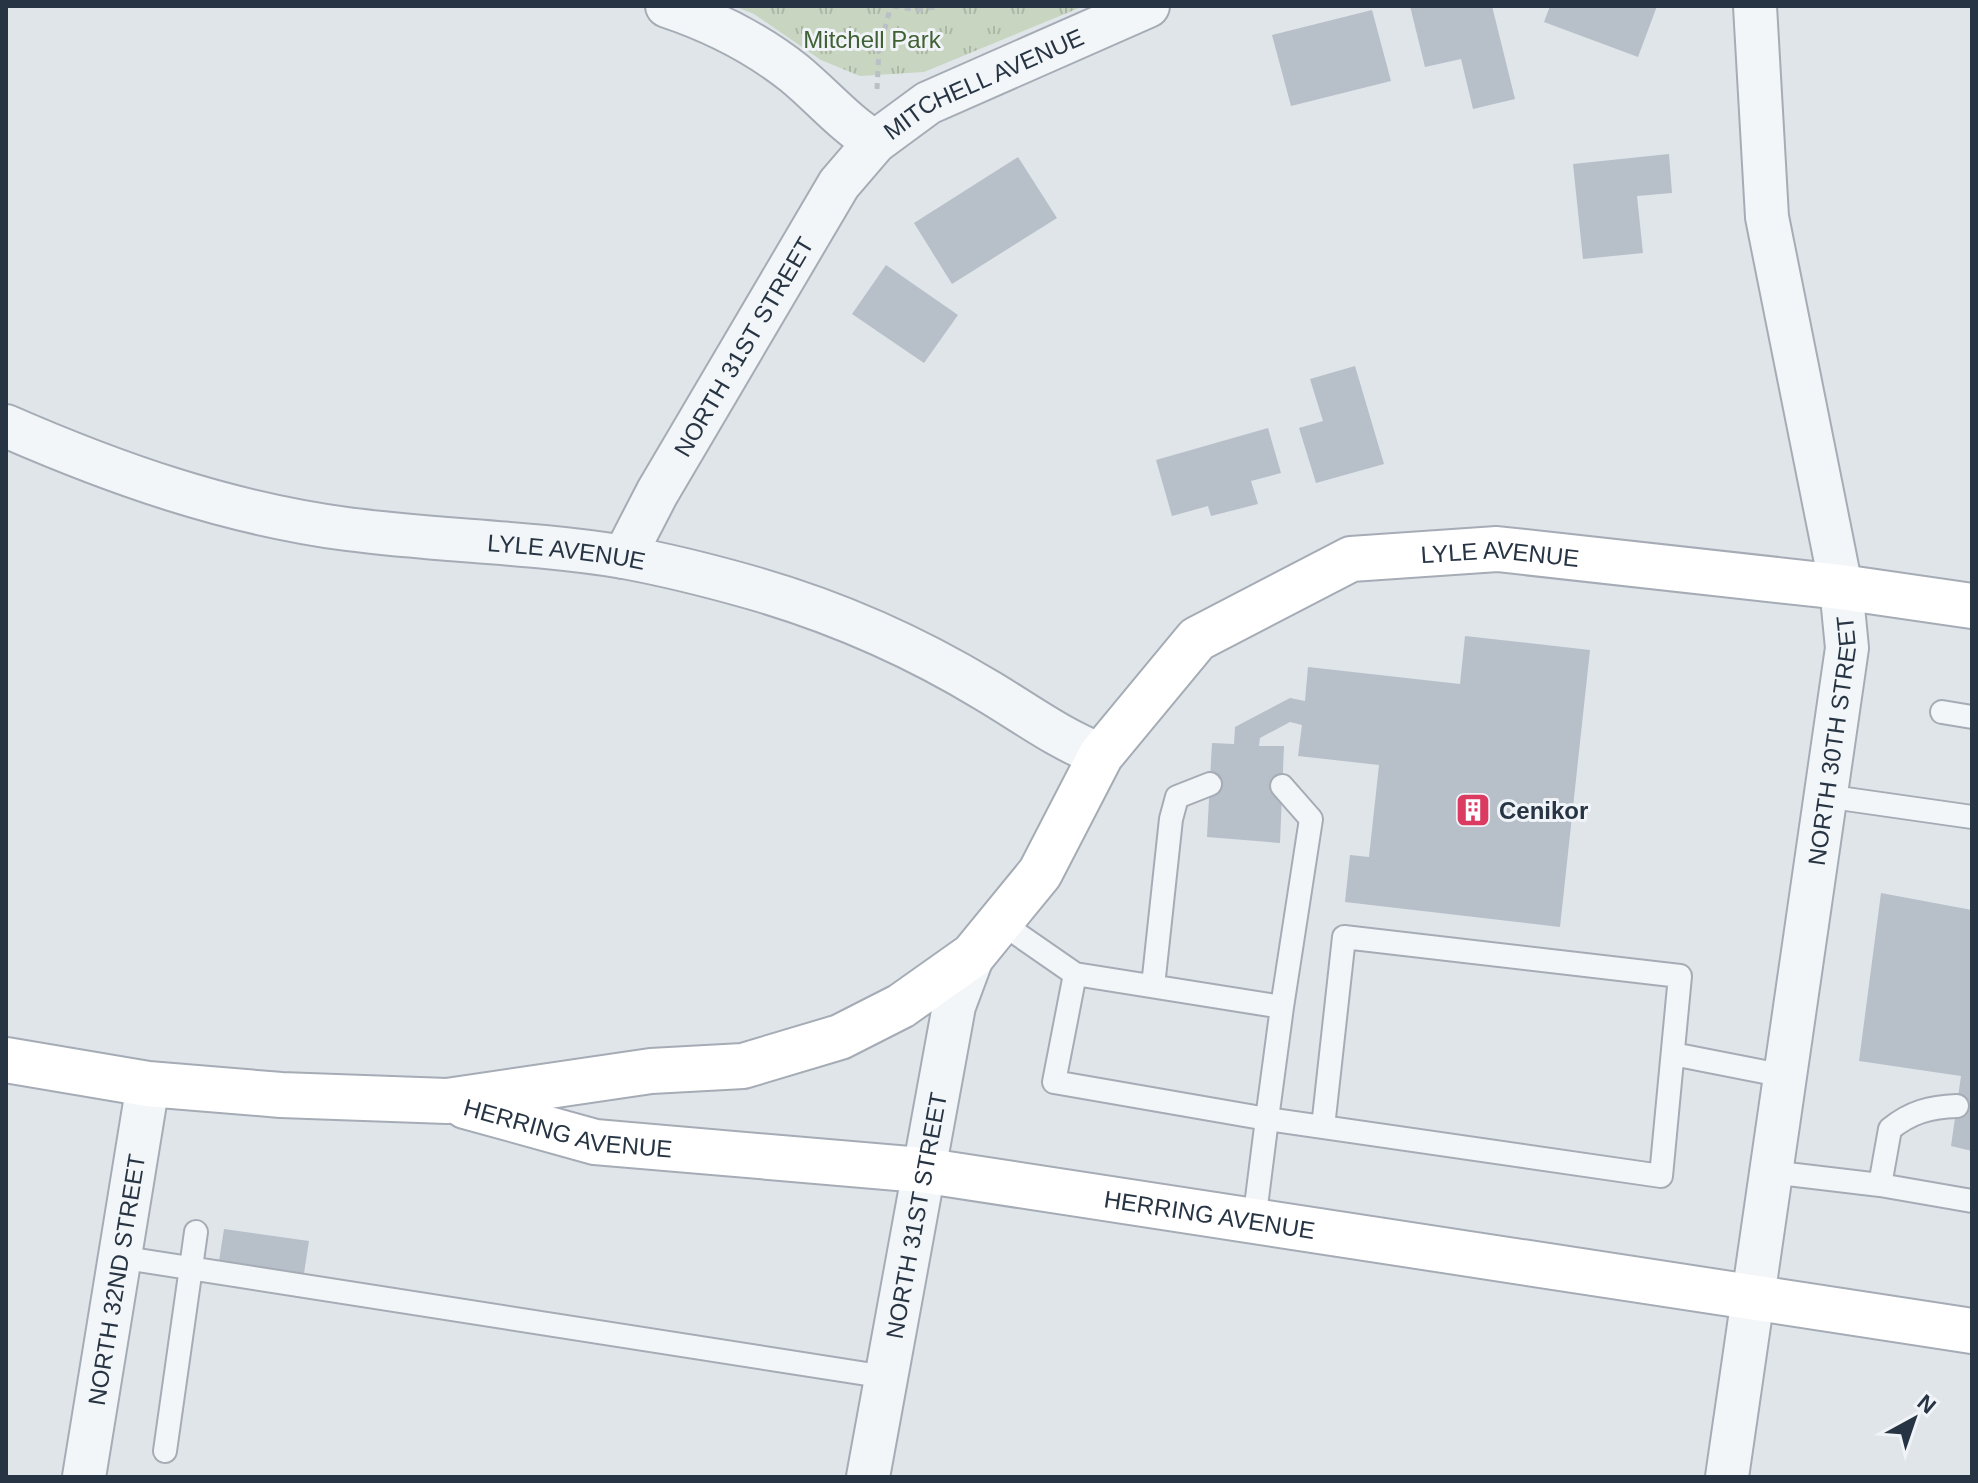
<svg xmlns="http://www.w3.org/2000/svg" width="1978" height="1483" viewBox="0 0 1978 1483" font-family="Helvetica,sans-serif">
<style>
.park{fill:url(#park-tufts)}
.building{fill:#b7bfc9}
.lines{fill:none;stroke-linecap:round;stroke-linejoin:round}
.service-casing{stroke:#a5acb5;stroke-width:26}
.minor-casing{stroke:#a5acb5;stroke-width:46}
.secondary-casing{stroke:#a5acb5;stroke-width:48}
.path{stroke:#bac0c6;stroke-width:5;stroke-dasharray:6 6;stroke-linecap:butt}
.service{stroke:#f3f6f8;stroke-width:22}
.minor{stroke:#f3f6f8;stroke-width:42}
.secondary{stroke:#fff;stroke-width:44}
.labels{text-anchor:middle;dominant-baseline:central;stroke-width:6;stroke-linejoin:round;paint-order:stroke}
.park-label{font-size:24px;fill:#406133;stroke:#f0f4f8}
.street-label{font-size:24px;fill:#273444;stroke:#f0f4f8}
.poi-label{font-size:24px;font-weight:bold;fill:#273444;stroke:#f0f4f8;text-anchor:start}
</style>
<defs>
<pattern id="park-tufts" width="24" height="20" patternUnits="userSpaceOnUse" patternTransform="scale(2)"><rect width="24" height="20" fill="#c8d5c0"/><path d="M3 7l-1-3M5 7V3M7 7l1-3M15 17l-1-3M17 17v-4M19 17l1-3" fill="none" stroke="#acb7a6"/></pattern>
</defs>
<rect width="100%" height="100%" fill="#e0e5ea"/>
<path class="park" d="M734,6H1084L924,72L860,76L821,60L754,14Z"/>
<path class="building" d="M1410,6H1492L1515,99L1473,109L1461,59L1425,67Z
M1550,6H1657L1638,57L1544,22Z
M1372,10L1391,81L1291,106L1272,35Z
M1669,154L1672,193L1637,196L1643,253L1583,259L1573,164Z
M1018,157L1057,218L952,284L914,223Z
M886,265L958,315L924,363L852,314Z
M1355,366L1384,464L1316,483L1299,428L1323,421L1310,379Z
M1268,428L1281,473L1251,481L1258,504L1211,516L1208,506L1172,516L1156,460Z
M1465,636L1590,650L1560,927L1345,902L1350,855L1369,857L1379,765L1298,756L1302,725L1290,722L1260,738L1259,746H1284L1280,843L1207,837L1212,743L1234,744L1235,727L1290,698L1305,701L1308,667L1460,684Z
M1881,893L1972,910V1151L1951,1146L1961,1076L1859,1061Z
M224,1229L309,1241L303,1280L218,1268Z"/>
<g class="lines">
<g class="service-casing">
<path id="service" d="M1942,712L1972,717
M1825,796L1972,817
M1000,922L1075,974L1054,1082L1267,1119L1254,1222
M1075,974L1282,1007L1267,1119L1661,1176L1680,976L1344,937L1323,1127
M1153,986L1171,819L1177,797L1210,784
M1282,1007L1311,819L1282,786
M1673,1054L1785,1076
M1771,1172L1880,1185L1890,1129C1911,1112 1930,1107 1957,1106
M1880,1185L1972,1201
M119,1257L886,1377
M165,1451L196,1232"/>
</g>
<g class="minor-casing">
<g id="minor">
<path d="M667,6C712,21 756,43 794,73C822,96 844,123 875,142"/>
<path id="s1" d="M6,426C116,474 227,513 347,529C438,541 532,542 624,557C667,565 711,576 753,588C833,611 915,647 986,690C1025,713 1059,739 1101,755"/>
<path id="s2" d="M624,557L657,493L839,184L875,142L928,103L1148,6"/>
<path id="s3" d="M84,1477L148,1084"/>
<path id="s4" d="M868,1477L954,1006L973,955"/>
<path id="s5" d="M1727,1477L1847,648L1841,587L1767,217L1755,6"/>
</g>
</g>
<g class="secondary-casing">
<g id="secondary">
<path id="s6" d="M6,1060L148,1084L281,1095L447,1101L651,1071L743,1066L840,1037L901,1006L973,955L1040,873L1101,755L1197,639L1351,559L1497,549L1841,587L1972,606"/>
<path id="s7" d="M465,1106L595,1142L921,1170L1972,1331"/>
</g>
</g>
<path class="path" d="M893,6L918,10L940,6
M877,89L879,50L891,6"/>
<use href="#service" class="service"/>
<use href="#minor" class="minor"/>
<use href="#secondary" class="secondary"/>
</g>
<defs>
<g id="building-square" transform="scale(1.8)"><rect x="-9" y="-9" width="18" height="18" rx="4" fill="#db3a61" stroke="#f0f4f8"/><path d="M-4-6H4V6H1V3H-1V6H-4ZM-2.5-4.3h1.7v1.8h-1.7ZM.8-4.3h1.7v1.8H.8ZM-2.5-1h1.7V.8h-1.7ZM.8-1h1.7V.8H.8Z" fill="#fff"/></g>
</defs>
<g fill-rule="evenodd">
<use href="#building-square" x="1473" y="810"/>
</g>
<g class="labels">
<g class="park-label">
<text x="872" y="39">Mitchell Park</text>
</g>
<g class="street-label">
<text stroke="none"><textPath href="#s2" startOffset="610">MITCHELL AVENUE</textPath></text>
<text stroke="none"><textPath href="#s2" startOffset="242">NORTH 31ST STREET</textPath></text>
<text stroke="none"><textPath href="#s1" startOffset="578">LYLE AVENUE</textPath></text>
<text stroke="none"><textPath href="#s6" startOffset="1712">LYLE AVENUE</textPath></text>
<text stroke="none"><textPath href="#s5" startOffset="744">NORTH 30TH STREET</textPath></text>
<text stroke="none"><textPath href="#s7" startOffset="106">HERRING AVENUE</textPath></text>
<text stroke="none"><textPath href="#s4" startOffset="266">NORTH 31ST STREET</textPath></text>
<text stroke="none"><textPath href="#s7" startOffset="754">HERRING AVENUE</textPath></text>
<text stroke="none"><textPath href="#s3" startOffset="200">NORTH 32ND STREET</textPath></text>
</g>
<g class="poi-label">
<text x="1499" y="810">Cenikor</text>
</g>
</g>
<rect width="1978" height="1483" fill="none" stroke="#273444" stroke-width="16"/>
<g transform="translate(1914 1419) rotate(40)" stroke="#f0f4f8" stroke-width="6" paint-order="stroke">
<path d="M0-6L14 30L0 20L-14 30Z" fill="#273444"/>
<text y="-12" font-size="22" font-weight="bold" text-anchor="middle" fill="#273444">N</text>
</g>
</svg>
